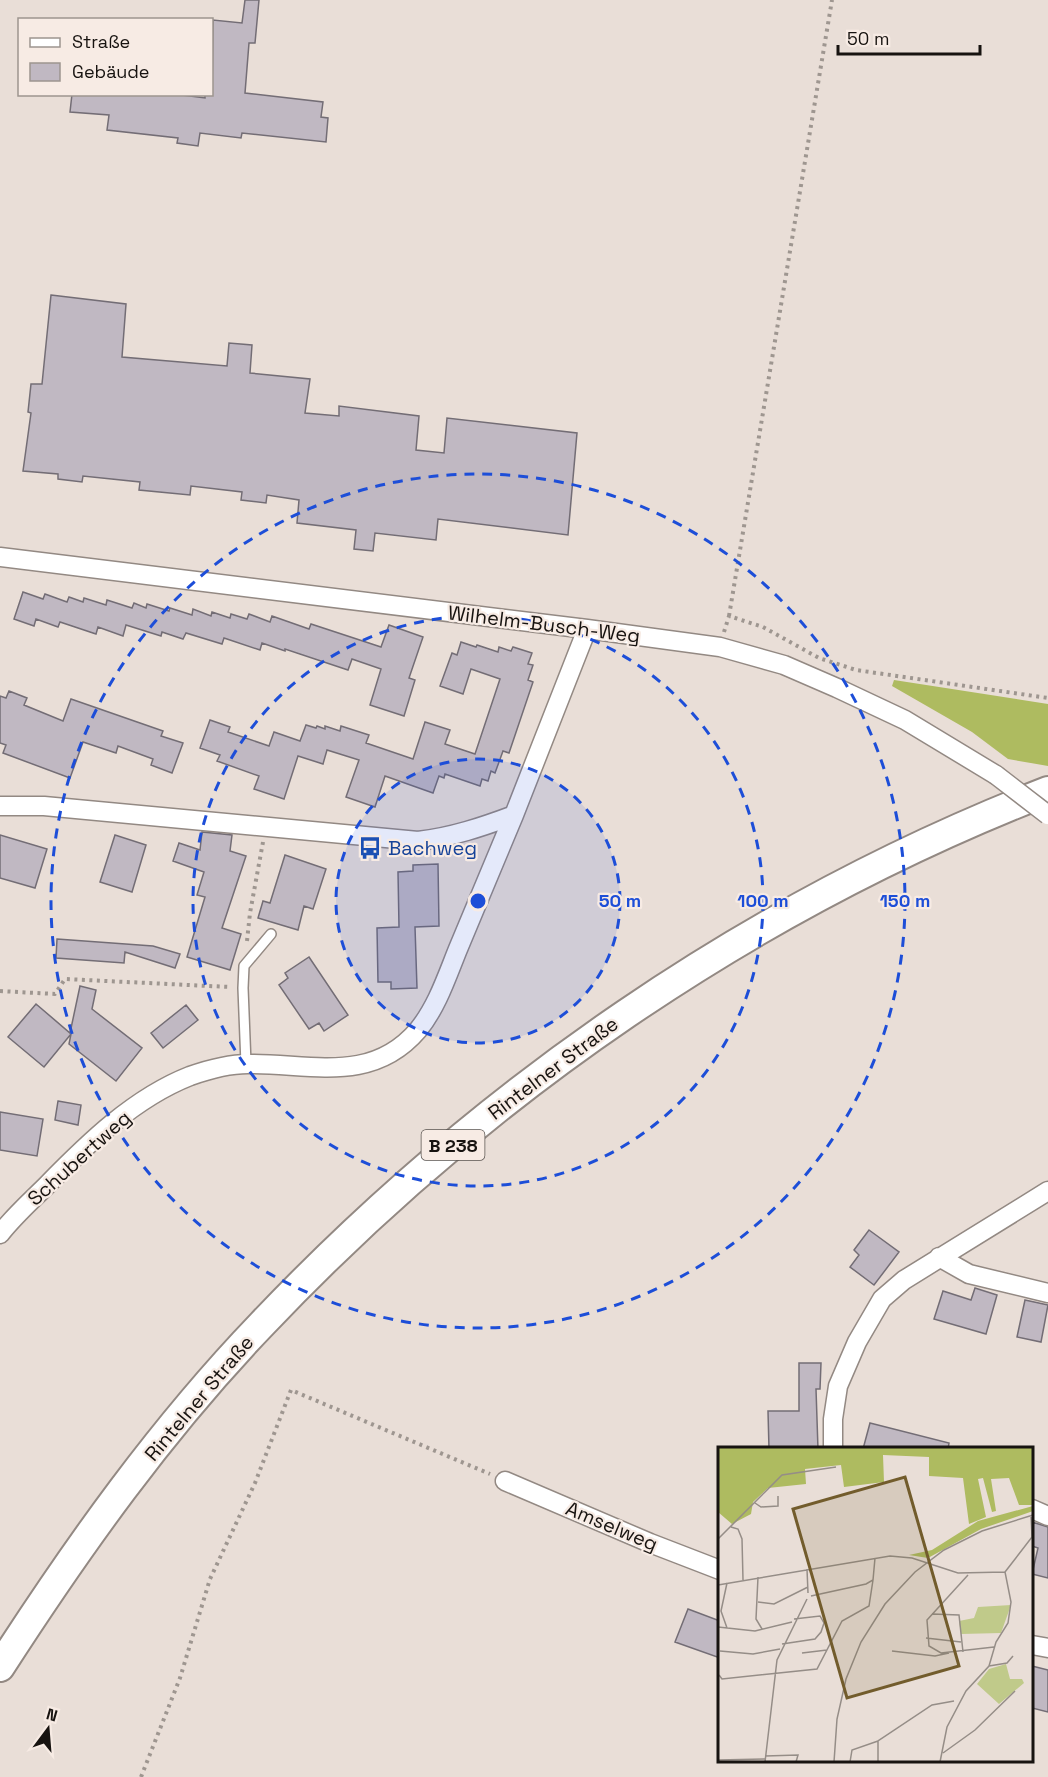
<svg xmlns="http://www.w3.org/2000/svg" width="1048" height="1777" viewBox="0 0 1048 1777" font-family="'Space Grotesk',sans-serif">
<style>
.forest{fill:#aebb60}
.building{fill:#c0b8c2;stroke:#736d75;stroke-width:1.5}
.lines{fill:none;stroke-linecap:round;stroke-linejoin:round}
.lane-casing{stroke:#938983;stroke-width:12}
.street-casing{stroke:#938983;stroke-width:21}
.primary-casing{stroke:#938983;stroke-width:32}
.path{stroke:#9e9690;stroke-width:4;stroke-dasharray:3 4.5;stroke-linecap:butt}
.lane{stroke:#fff;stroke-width:9}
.street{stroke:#fff;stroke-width:18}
.primary{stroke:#fff;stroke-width:28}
.street-bridge-casing{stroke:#938983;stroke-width:21;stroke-linecap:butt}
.street-bridge{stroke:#fff;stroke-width:18}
.ring{fill:none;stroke:#1d4ed8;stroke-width:3;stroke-dasharray:10 8}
.labels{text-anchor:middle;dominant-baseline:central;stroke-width:4.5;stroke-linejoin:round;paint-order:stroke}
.shield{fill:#f7ebe4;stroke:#5a5450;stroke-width:1.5}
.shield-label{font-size:18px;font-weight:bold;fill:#171310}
.street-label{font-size:20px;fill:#171310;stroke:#f7ebe4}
.transit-label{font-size:20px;fill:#164399;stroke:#f7ebe4;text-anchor:start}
.inset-road{fill:none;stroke:#958d87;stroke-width:1.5}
.view{fill:#725c2c;fill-opacity:0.15;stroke:#725c2c;stroke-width:3}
.inset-edge{fill:none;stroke:#171310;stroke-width:3}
.centre{fill:#1d4ed8;stroke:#f7ebe4;stroke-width:3}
.ring-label{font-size:18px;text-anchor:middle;font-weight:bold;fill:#1d4ed8;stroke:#f7ebe4;stroke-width:4.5;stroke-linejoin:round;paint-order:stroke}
</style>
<rect width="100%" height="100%" fill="#e9ded7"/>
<path class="forest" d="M894,680L1048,704V766L1008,759L972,732L892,686Z"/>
<path class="building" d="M245,0H259L255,43H249L245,93L323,102L321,117L328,118L326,142L242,133L241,138L200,133L198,146L177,143L178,138L107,130L109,115L70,112L72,94H174L205,98V94H212L213,20L242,23Z
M51,295L126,304L122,357L227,366L229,343L252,345L250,373L310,379L305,413L339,416V406L419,416L416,450L444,453L447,418L577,433L568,535L438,519L436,540L375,533L373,551L354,549L356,530L297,523L299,500L267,495L266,503L241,500L242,492L191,486L190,495L139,490L140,482L83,476L82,482L58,479V474L23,471L31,413L28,412L31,384H42Z
M23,592L43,599L45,594L67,602L69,597L83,602L84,598L106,605L107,600L132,608L134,603L146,608L147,604L169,611L170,608L192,615L193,609L211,616L212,612L230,618L231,614L247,619L249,614L270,622L272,616L309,629L311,624L381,647L389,625L423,637L409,678L415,680L404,716L370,705L381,669L352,659L348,670L285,649V651L262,643L260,650L224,638L222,644L186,633L183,639L162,632L161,636L126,625L123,636L98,627L96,634L60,622L58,627L36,619L34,626L14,619Z
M461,642L476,647L477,645L498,652L499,647L511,651L513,647L532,653L528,664L533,665L528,680L533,682L509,753L503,751L495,773L491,771L488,781L482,779L480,786L445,774L444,778L439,776L433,793L385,776L375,807L346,797L359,760L327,750L323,764L298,756L284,799L254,789L259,776L217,761L220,755L200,748L210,720L230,727L228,732L269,746L274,732L300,741L306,725L316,728L317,726L325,729V726L340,731L341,726L369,735L366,743L413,759L425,722L450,730L445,744L475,754L500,679L471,669L463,694L440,686L452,653L457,655Z
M9,691L27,698L24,705L63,721L71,699L163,731L161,736L183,743L172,773L151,765L153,759L118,746L116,753L83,742L70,778L3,753L6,745L0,743V696L6,698Z
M202,832L232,835L230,851L246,856L222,928L241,934L230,970L187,957L205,897L197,895L204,872L173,861L179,843L200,850Z
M0,835L47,849L35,888L0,878Z
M115,835L146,845L132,892L100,882Z
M285,855L326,869L313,909L304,906L298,930L258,918L263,901L270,903Z
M438,864L439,926L415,927L417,988L391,989V982H378L377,928L399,927L398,872L413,871V865Z
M57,939L153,946L180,954L175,968L125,952L124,963L56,958Z
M309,957L348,1015L324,1031L319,1023L309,1029L279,985L288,978L285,973Z
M80,986L96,990L92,1009L142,1048L116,1081L69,1044L71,1034L44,1067L8,1037L36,1004L70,1033Z
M186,1005L198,1020L163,1048L151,1033Z
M58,1101L81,1105L78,1125L55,1120Z
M0,1112L43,1119L37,1156L0,1150Z
M869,1230L899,1252L874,1285L850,1267L859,1255L854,1250Z
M975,1288L997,1295L986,1334L934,1319L943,1291L971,1300Z
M1025,1300L1048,1305L1041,1342L1017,1337Z
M799,1363H821L820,1389H816L818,1449H769L768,1411H799Z
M870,1423L949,1443L948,1449H863Z
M1032,1522L1048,1527V1578L1032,1574L1038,1548L1032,1546Z
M688,1609L720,1621V1658L675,1642Z
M1032,1666L1048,1670V1712L1032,1708Z"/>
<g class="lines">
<g class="lane-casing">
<path id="lane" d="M246,1064L243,988L244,966L271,934"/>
</g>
<g class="street-casing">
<path id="street" d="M0,557L587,629L720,647L784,665L837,688L905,720L996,775
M0,806H44L418,841C452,837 482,827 514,815L587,629
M0,1234C14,1216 31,1201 47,1185C88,1143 134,1098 190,1076C207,1070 230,1064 248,1064C309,1063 371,1085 418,1030C437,1007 447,976 458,949C477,904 495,860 514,815
M939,1257L969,1274L1048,1293
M833,1448V1419L838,1386L857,1342L882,1299L904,1280L1048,1191
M505,1481L650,1543L720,1570
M1032,1509L1048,1516
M1032,1645L1048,1648"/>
</g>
<g class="primary-casing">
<path id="primary" d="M0,1667C78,1546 162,1428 262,1324C482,1092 750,907 1048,791"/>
</g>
<path class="path" d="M729,616L832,0
M724,632L729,616L763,627L819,658L856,670L1048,698
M247,941L250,913L263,842
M0,991L55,994L65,979L230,987
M141,1777L180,1678L210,1579L255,1483L291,1390L490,1474"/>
<use href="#lane" class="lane"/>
<use href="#street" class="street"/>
<use href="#primary" class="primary"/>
<g class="street-bridge-casing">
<path id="street-bridge" d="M996,775L1048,815"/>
</g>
<use href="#street-bridge" class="street-bridge"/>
</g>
<circle cx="478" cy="901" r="142" fill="#1d4ed8" fill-opacity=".12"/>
<g class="ring">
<circle cx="478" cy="901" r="142"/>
<circle cx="478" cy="901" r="285"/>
<circle cx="478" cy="901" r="427"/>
</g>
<defs>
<g id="bus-bare" transform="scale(1.8)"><path d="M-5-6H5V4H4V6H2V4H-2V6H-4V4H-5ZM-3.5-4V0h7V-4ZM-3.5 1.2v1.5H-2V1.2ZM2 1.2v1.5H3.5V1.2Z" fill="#1a4fb4" stroke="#f7ebe4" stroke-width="2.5" paint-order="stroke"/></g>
</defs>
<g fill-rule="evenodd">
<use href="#bus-bare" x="370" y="848"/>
</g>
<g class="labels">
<rect class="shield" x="421.5" y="1130" width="63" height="30" rx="4.5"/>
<g class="shield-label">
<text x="453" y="1145">B 238</text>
</g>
<g class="street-label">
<text transform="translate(544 624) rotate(7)">Wilhelm-Busch-Weg</text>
<text transform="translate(553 1068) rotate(-37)">Rintelner Straße</text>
<text transform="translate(79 1158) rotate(-42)">Schubertweg</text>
<text transform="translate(199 1398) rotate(-50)">Rintelner Straße</text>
<text transform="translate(612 1526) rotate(23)">Amselweg</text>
</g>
<g class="transit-label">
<text x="388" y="848">Bachweg</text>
</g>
</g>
<g transform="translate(718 1447)">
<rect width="315" height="315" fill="#e9ded7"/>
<path d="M293,158L283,186L243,187L241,174L256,171L260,160ZM288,217L292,232H304L306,236L281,257L259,237L271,222Z" fill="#c0ca8a"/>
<path d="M0,0H315V58H301L291,31L273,32L278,64L274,65L265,31L260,32L268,70L251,77L245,31L211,29V10L165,8L166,35L126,40L123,18L87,22L88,37L50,41L35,55L33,67L14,77L0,65ZM315,59V64L263,82L210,111L191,108L214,103L260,74Z" fill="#aebb60"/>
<path class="inset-road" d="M37,56L43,60L60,59V49M13,80L20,82L24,92L25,133M0,92L64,28L118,20M89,122L90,146M250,128L209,173L211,199L223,206L276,200M40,130L38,172L44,182M0,138L172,109L194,111L240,126L287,125M93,149L148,137L155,133L157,111M40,155L56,157L90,140M214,167L241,168L245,205M0,180L37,184L74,175M9,181L3,164L9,136M208,191L243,195M64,197L97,192L103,185L106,176L102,169L76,172M2,204L35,207L62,202M174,204L217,209L231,206M84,206L109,203M271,219L289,216L295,209M1,228L4,232L99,222L124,174L151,159L155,133M225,306L257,283L297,244M47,309L80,308L78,315M0,313L47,312M47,315L59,213L89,152M116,315L119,272L128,232L143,195L167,157L197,125L226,103L264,84L315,68M132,315L134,303L160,294M160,315V294L214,258L236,254M222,315L229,280L248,244L271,219L278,195L290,176L293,155L287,125L314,90L313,68"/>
<path class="view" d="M187,30L241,219L129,251L75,62Z"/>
<rect width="315" height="315" class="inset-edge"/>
</g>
<circle cx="478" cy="901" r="9" class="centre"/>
<g class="ring-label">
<text x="620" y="907">50 m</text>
<text x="763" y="907">100 m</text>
<text x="905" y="907">150 m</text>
</g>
<rect x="18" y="18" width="195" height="78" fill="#f7ebe4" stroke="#9d958f" stroke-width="1.5"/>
<rect x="30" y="38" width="30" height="9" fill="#ffffff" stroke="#9d958f" stroke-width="1.5"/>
<text x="72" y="48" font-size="18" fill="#171310">Straße</text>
<rect x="30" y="63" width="30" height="18" fill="#c0b8c2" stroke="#9d958f" stroke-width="1.5"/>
<text x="72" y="78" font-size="18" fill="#171310">Gebäude</text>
<g transform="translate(48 1729) rotate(16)" stroke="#f7ebe4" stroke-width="4.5" paint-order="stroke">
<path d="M0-4.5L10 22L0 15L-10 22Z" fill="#171310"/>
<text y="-9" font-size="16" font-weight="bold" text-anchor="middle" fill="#171310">N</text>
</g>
<path d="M838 45v9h142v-9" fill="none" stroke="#171310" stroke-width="3"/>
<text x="847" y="45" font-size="18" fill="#171310" stroke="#f7ebe4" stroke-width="4.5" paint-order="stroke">50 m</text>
</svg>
